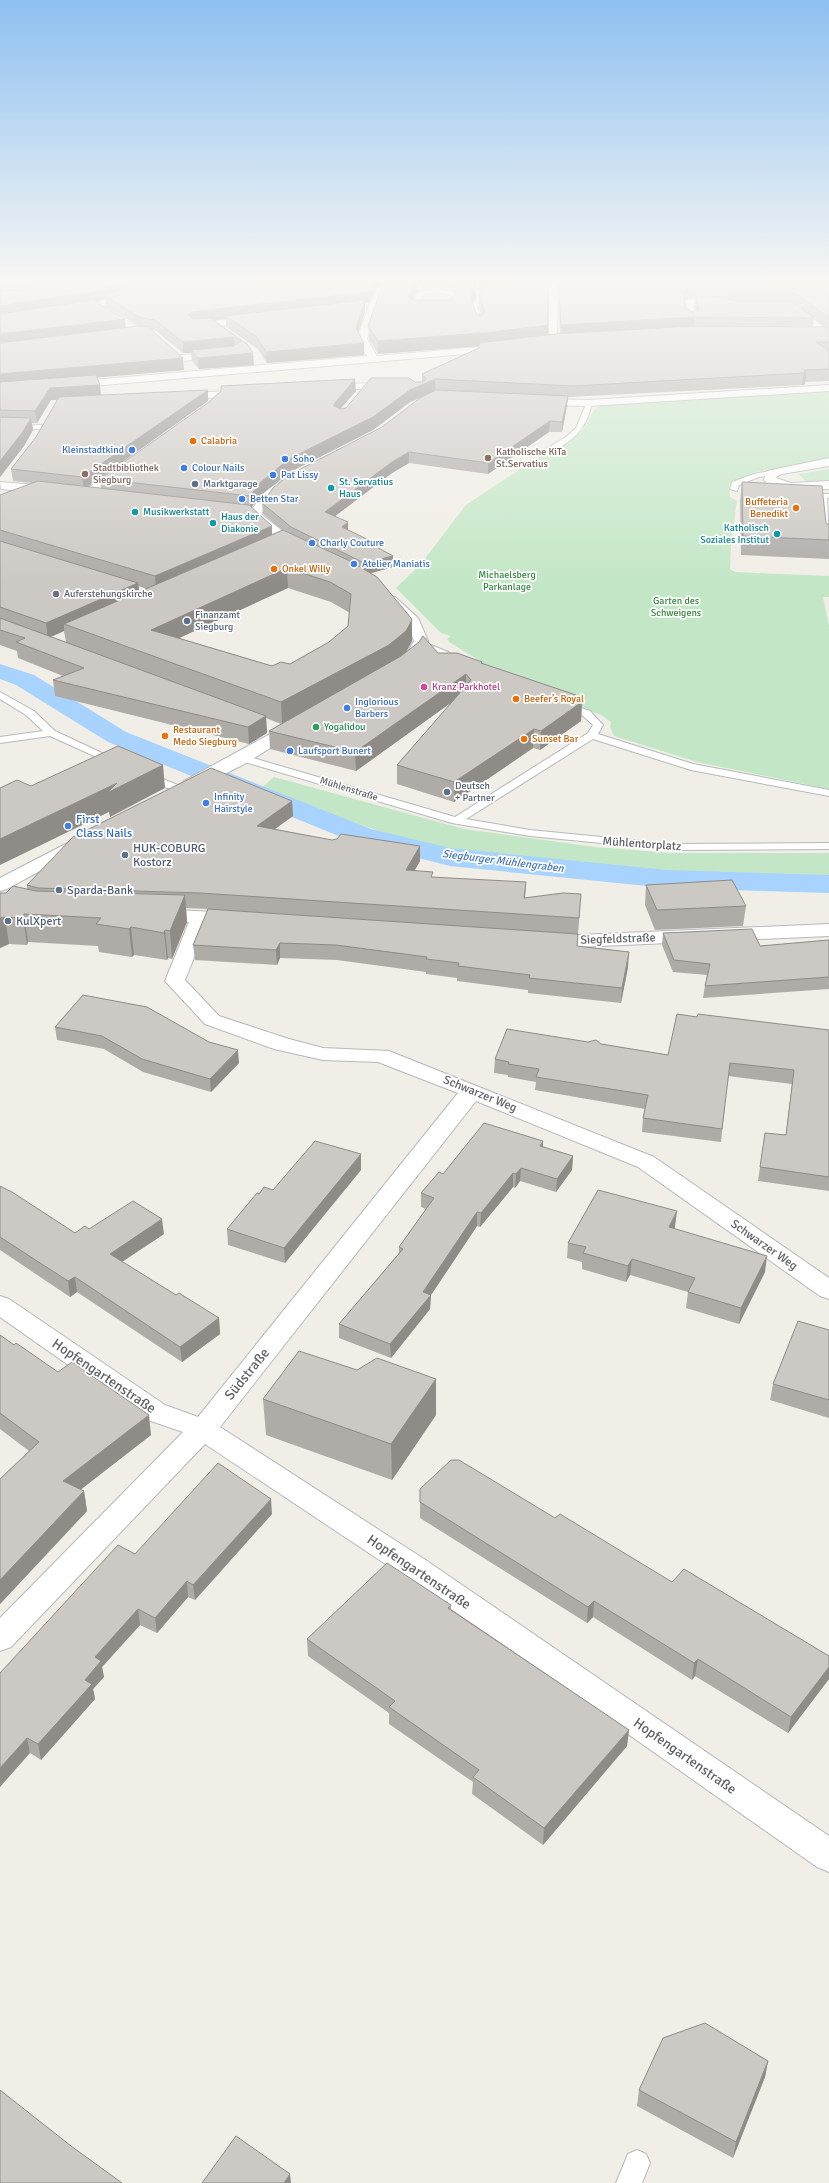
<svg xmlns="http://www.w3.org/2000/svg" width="829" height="2183" viewBox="0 0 829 2183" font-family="Signika,sans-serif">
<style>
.green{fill:#c3e7c6}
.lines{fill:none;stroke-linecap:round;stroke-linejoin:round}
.canal{fill:#a8d3fe;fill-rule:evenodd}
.lane-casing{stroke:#b6b8bd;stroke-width:2}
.street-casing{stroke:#b6b8bd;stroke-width:2}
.lane{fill:#fff;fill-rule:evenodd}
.street{fill:#fff;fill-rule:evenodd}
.wall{fill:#afaca8;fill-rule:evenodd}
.shaded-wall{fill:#8f8c88}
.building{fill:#ccc8c3;stroke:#8f8c88;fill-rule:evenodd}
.food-dot{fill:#e8710a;stroke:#fff;stroke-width:1.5}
.shop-dot{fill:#3f7fe0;stroke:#fff;stroke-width:1.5}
.education-dot{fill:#8d6e63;stroke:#fff;stroke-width:1.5}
.service-dot{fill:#5c6f8a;stroke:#fff;stroke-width:1.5}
.culture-dot{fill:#0f9aa8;stroke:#fff;stroke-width:1.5}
.worship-dot{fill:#6b7280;stroke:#fff;stroke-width:1.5}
.hotel-dot{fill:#d1479c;stroke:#fff;stroke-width:1.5}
.leisure-dot{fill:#2e9e5b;stroke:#fff;stroke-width:1.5}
.labels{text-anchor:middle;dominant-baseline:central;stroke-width:3.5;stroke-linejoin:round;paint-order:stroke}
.far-food-label{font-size:10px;fill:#c56008;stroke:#fff;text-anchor:start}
.far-shop-label{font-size:10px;fill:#366cbe;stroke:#fff;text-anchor:start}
.far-education-label{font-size:10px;fill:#785e54;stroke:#fff;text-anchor:start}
.far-culture-label{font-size:10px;fill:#0d838f;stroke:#fff;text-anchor:start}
.far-service-label{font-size:10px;fill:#4e5e75;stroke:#fff;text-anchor:start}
.far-park-label{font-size:10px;fill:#36853f;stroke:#fff}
.far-worship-label{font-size:10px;fill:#5b616d;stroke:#fff;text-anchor:start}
.far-hotel-label{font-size:10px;fill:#b23c85;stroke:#fff;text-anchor:start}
.far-leisure-label{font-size:10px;fill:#27864d;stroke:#fff;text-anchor:start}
.far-street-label{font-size:10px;fill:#5e6166;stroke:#fff}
.far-water-label{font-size:11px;font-style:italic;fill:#4677ba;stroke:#fff}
.shop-label{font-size:12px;fill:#366cbe;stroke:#fff;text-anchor:start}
.street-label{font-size:12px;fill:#5e6166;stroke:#fff}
.service-label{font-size:12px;fill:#4e5e75;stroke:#fff;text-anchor:start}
.near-street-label{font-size:14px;fill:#5e6166;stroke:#fff}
</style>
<rect width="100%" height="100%" fill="#f0eee6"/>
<path class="green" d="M829,390V460L756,472L729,484L730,497L737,501L731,542L730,569L735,572L829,576V597H823L829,626V789L697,762L614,736L610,727L611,722L601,715L513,681L449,642L447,639L451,636L441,633L396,588L420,565L466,505L549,450L568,442L582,431L595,409L603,404Z
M829,469V482L807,483L799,474Z
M274,777L464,829L595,847L670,853H829V882L670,874L449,854L288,801L261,788Z"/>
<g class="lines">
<path class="canal" d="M0,664L34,675L126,732L371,829L450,848L667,870L829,875V893L667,888L450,866L351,841L108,742L16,685L0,679Z"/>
<g class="lane-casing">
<path id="lane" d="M471,282L484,297L477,307L483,325L480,327L477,325L471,307L478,297L468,284Z
M440,289L457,294L458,297L451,311H412L409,309L420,291ZM440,293L452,295L447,308L416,307L424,294Z
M587,402L592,403C587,426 577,438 557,449C552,452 548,455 542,455V451L566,437L576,428Z
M0,424L42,425L46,427L42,429L0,428Z
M780,469L784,471L783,473L759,477L739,485L737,491L730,489L732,482L754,474Z
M820,494H829V498H827L829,544L825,542Z
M421,641L448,652L463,665L458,668L442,656L418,646L416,644Z
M0,692L34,711L55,731L121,762L116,765L112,764L50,736L0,743V737L43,731L26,715L0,699Z
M563,702L590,711L603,725L598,734L693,764L829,790V796L691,770L593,739L466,819L530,830L673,844L829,843V849L673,850L530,836L452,823L238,760L237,758L238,756H246L455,817L588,733L593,725L582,715L559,707V703Z
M148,773L185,788L186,790L181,793L177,792L144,778L143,776L144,774Z
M637,2150L646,2154L650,2163L642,2183H616L628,2154Z"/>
</g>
<g class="street-casing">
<path id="street" d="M155,279H168L103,306L142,331V335H136L95,309L70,313L65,310L70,307L94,304Z
M528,279L558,281L557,343H551L549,341V284L389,291L379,303L367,339L377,356L501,345L506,348L501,351L69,388L64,385L69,382L367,356L357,339L370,303L384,286Z
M711,299L730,305L725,308L711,305H693L697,319L695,321H689L683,302L685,300Z
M794,305L829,331V336H824L792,311L782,308L787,305Z
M256,316L259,317V321L195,329L190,326L195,323Z
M222,352L227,355L226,357L181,361L176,358L181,355Z
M395,383L399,384L400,386L399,388L326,390L321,387L326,384Z
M829,385V391L589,406L538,405L533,402L538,399L589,400Z
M245,390L249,391L250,393L249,395L178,400L173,397L178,394Z
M829,458V466L782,474L777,476L776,478L791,483L829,481V489C813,490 774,494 764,480L767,471Z
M125,464L129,465L131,468L129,471L90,498H82L80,495L82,492Z
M284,479L290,483L273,497L261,514L306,550L299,554L280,545L248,515L265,491Z
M0,482L50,486L56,490L50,494L1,489Z
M390,596L395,597L418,618L428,641C422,653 416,669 400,665L397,662L407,653L414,641L407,623L383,600Z
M294,721L300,723L302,726L300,729L248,762L196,789H184L181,785L184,781Z
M85,834L91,835L94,839L91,843L7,889L0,891V878Z
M156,909L234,913L241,915L244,919L241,923L234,925L208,923L185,980L219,1016L289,1039L323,1048L389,1051L654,1157L829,1278V1299L820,1296L638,1167L476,1101L220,1427L424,1559L829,1836V1872L817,1867L402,1575L205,1444L11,1647L0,1651V1618L183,1432L145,1419L0,1317V1296L9,1299L165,1405L198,1417L458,1093L378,1062L323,1060L274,1049L205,1024L165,981L189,922L149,919L146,915L149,911Z
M829,924V936L578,947L540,943L537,939L540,935L547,933L578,935Z"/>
</g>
<use href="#lane" class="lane"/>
<use href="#street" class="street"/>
</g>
<path class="wall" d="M0,279H548V335L560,334L557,279H774L776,283L779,284L777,279H829V381L805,382V384L802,385L568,397L567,406L562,432H549L488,474L409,463L392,473L335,516L348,530L379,548L393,567L371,573L412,641L406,652L400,657L438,653L482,662V663L575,700L582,702L581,721L540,750L533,748L454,802L397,784V765L453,701L356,771L270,749L269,731L281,724L266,718L267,733L249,744L55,696L53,680L63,676L18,658L17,651L0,645V495L32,483L13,481L11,469L36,437L57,400H51L37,423H32L33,430L24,446L0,477ZM473,280H479V289L481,292L479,295V307L481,316L476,313L472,303L476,297ZM448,281V290L456,292L451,300H413L418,291V282ZM387,284L368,326L369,339L378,354L479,346V348L422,374V382H415L341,409H340L356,391L100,479L101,488L88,487L208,401L101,395L97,377L184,370L151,330L156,331L183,353H191L192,361L199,369L254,365L247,344L214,320L226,319V327L258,349L267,363L364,355L358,332L365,311V303H369L378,288ZM105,298L106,306L138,326L125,328V319L96,302ZM688,298H696L695,306L696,310L692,312L686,308L684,300ZM814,319L824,326L826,327H813ZM435,391L382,427L262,503L263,514L282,530L272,534V526L251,508L261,495L290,472L373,430L410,402ZM139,586L146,589L139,592ZM288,588L331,602L350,613L348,626L329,642L290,664L272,666L179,638ZM64,631L66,642L51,637Z
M742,482L829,525V559L741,555L740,501Z
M292,801L293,816L275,829L420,861L415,870L432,877L580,910L577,946L628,967L621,1003L528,993V990L457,981V978L426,974V972L337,960L280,958L277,965L195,960L193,945L208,909L186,908L187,922L172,959L168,958L167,960L134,955L132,957L99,952L98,946L28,942L27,945L9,944L0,948V893H6L27,889V885Z
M646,885L746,906L743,926L655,930L645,905Z
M663,933L760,946L829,940V989L703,998L705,986L707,975L673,972L662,945Z
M83,995L239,1063L211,1092L143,1072L104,1049L57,1040L55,1027Z
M697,1017L829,1030V1191L758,1181L765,1133L786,1135L792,1084L728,1076L721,1142L642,1132L643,1118L645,1109L535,1090L536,1082L508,1077V1075L494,1073L495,1059L601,1044L668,1055Z
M543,1141V1147L573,1156L572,1170L556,1192L520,1181L515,1188L513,1187L480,1227L477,1226L431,1295L430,1309L391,1358L339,1338V1324L399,1253V1247L426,1209L421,1207V1193L443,1174Z
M361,1170L285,1263L228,1245L227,1229L259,1194L273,1190Z
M0,1186L75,1233L89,1229L164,1234L122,1262L176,1295L219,1318L220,1334L182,1362L77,1292L70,1297L0,1250Z
M675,1227L674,1228L765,1272L739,1324L686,1308L688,1292L630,1275L626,1282L582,1269V1262L567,1258L568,1243Z
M829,1330V1418L770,1400L773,1384Z
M0,1335L14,1345L151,1435L80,1490L84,1491L87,1511L0,1604V1479L29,1451L0,1429Z
M357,1370L436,1379V1415L392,1480L266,1435L263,1399Z
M420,1489L555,1518L672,1582L829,1656V1679L788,1733L695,1676L692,1680L593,1617L587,1623L420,1518Z
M272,1514L195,1600L188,1597L157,1633L140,1625L102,1667L104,1677L93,1689L95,1699L41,1760L30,1753L0,1673L135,1554Z
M451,1605V1609L629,1730L627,1746L543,1845L472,1794L473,1782L389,1724V1713L308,1656L307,1639Z
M768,2061L765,2077L733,2158L637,2106L639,2090Z"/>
<path class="shaded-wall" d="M124,279H150L105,296V298L94,303L0,317V306Z
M377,279H387V284L378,288L369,303H365V311L356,340L226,316V319L192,323L188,315L191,312Z
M418,279V291L408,308V296Z
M476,285V297L470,307V295Z
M689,287L688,298L682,302V292Z
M695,317L694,328L560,336L561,325Z
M125,319L126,330L0,345V334Z
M548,325V338L494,345L378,354V341Z
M234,337L235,349L191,350V353H183V342Z
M364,343V355L267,363L266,352Z
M253,353L254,365L199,369L198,358Z
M183,358L184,370L0,386V374Z
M806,372L805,384L802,385L804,373Z
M355,379L356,391L334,416V404Z
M435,379V391L410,402L373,430L290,472L261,495L250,509V496L261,482L289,459L410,390Z
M100,385L101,397L51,400L37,423L35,411L50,388Z
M208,390V401L84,489L82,477Z
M568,396L567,406L562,432V422Z
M31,418L33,430L24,446L0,477V461Z
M550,421L549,432L488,474V463Z
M409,452V463L392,473L326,523L325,512L392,462Z
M348,522V534L342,527Z
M272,526V541L156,591L155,576Z
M393,556V567L364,575V563Z
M287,568L288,588L153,650L151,630Z
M138,583L140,598L64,624V631L48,638L46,623Z
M412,620V641L406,652L389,666L282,724L281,702Z
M466,674V692L356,771L355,752Z
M576,695L575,707L582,702L581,721L540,750L541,731L570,699Z
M266,716L267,733L249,744L248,727Z
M534,729L533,748L454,802V782Z
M163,765L165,788L110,817L109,812L0,865V839L117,783Z
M292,801L293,816L258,841L257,826Z
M420,846V861L406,885V870Z
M526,882L525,898H524Z
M185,895L187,922L172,959L170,931Z
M24,914L28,942L27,945L23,918Z
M5,917L9,944L0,948V918Z
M131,927L134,955L132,957L129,929Z
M165,930L168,958L167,960L164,933Z
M280,943V958L277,965L276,950Z
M629,952L628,967L621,1003L622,988Z
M238,1050L239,1063L211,1092L210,1079Z
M543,1141L542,1155L540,1146Z
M361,1154V1170L285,1263L284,1248Z
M573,1156L572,1170L556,1192L557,1179Z
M521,1168L520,1181L515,1188L516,1174Z
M513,1173V1187L480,1227L481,1213Z
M677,1211L675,1227L667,1242L669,1227Z
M477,1212V1226L431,1295L430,1309L391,1358L390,1344L423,1292Z
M162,1219L164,1234L111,1269L110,1254Z
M767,1256L765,1272L739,1324L741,1308Z
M632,1259L630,1275L626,1282L628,1266Z
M75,1277L77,1292L70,1297L68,1281Z
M219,1318L220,1334L182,1362L180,1347Z
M436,1379V1415L392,1480L391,1444Z
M149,1415L151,1435L66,1501L63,1481Z
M84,1491L87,1511L0,1604V1580Z
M271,1499L272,1514L195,1600L193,1585Z
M187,1581L188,1597L157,1633L155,1618Z
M594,1601L593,1617L587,1623L588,1607Z
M138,1609L140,1625L102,1667L104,1677L93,1689L95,1699L41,1760L38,1744L85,1680L95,1657Z
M698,1659L695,1676L692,1680L694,1663Z
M829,1667V1679L788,1733L791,1717Z
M629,1730L627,1746L543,1845L544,1828Z
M27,1738L30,1753L0,1787V1768Z
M768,2061L765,2077L733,2158L736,2142Z
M290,2174L291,2183H284Z"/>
<path class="building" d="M0,279H124L93,292L0,306V290L25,291L31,287L26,282H0Z
M144,279H377L369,292L191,312L188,315L193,319L210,318L247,344L253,353L198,358L191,350L234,346L241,341L234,337L183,342L155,320L141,318L105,296Z
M418,279L408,296L411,300H451L460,284L458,281L454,279H472L476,285L470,295L476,313L481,316L485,312L479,295L486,285L481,279H548V325L494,332L378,341L368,326L380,292L390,280Z
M558,279H774L776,283L786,285L783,279H829V318L795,293H741L712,287H689L682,292L686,308L692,312L699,309L696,296H712L741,302H793L814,318L695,317L561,325Z
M93,300L125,319L0,334V314Z
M365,300L356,328L364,343L266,352L257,337L226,316Z
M138,326L148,327L183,358L0,374V343Z
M695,326L829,327V342H816L829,351V369L804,370L806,372L804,373L573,386L435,379L410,390L373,417L289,459L261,482L250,496L100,479L209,402L221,391V386L355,379L334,404V406L341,409L346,408L371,378H409L415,382H423L426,379L422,374L479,348V343L555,334Z
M96,375L100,385L50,388L35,411L0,410V382Z
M208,390L82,477L11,469L36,437L59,397Z
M436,390L568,396L562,422L550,421L488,463L409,452L392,462L325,512L348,522L342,527L379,545L375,546L393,556L364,563L291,527L262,503L273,488L289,475L382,427L420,398Z
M0,417L31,418L22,433L0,461Z
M38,481L249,505L272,526L155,576L0,530V495Z
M742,482L822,486L826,523L829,525V540L743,536Z
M283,530L350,561L377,577L411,618L412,620L406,631L389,645L281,702L64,624ZM287,568L330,582L351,594L348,626L329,642L290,664L281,662L272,666L151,630Z
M0,541L138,583L46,623L0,607Z
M0,618L266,716L248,727L53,680L84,668L16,642L25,638L0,630Z
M423,636L438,653H457L482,662L481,663L576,695L570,699L582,702L541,731L534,729L454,782L397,765L471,680L466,674L355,752L269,731L401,656L419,642Z
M118,746L163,765L107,793L117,783L0,839V788L17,780L31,786Z
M211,768L292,801L257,826L332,840L337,839L341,834L420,846L406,870L433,872L431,877L526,882L524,898L563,893L581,894L579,918L200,893L38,888L27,885L73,837Z
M732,880L746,906L657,910L646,885Z
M13,886L36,891L185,895L170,931L165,930L164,933L131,927L129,929L96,924L101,918L24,914L23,918L5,917L0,918V893H6Z
M208,909L578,934L577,946L629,952L622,988L529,978L530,975L458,966L459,963L426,959L427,957L336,945L280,943L276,950L193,945Z
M752,929L760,946L829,940V977L705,986L710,964L674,960L663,933Z
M83,995L147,1007L209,1042L238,1050L210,1079L142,1059L102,1036L55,1027Z
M677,1014L697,1017L698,1014L829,1030V1177L760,1167L765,1133L786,1135L794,1070L730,1063L722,1129L643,1118L648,1095L536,1077L539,1069L508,1064L509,1062L495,1059L507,1029L588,1042L596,1040L601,1044L668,1055Z
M484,1123L543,1141L540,1146L573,1156L557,1179L521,1168L516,1174L513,1173L481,1213L477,1212L423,1292L431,1295L390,1344L339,1324L403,1249L399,1247L434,1198L421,1193L439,1172L443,1174Z
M315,1141L361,1154L284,1248L227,1229L257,1193L259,1194L264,1187L273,1190Z
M0,1186L12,1192L75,1233L85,1226L89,1229L133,1201L162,1219L110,1254L176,1295L179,1293L219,1318L180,1347L75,1277L68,1281L0,1237Z
M598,1190L677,1211L669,1227L767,1256L741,1308L688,1292L695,1278L632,1259L628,1266L583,1253L586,1247L568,1243Z
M798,1321L829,1330V1400L773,1384Z
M0,1335L14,1345L16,1343L58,1372L72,1362L149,1415L63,1481L84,1491L0,1580V1479L39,1442L0,1413Z
M299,1351L357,1370L377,1358L436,1379L391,1444L263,1399Z
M451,1460H459L555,1518L560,1514L672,1582L684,1569L829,1656V1667L791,1717L698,1659L694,1663L594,1601L588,1607L420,1502V1489Z
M218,1463L271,1499L193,1585L187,1581L155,1618L138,1609L95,1657L101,1661L85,1680L92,1684L38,1744L27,1738L0,1768V1673L118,1545L135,1554Z
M387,1563L451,1605L448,1608L629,1730L544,1828L473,1777L479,1770L389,1707L395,1701L307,1639Z
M705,2023L768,2061L736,2142L639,2090L663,2038Z
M0,2090L71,2146L122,2183H0Z
M236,2136L290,2174L284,2183H202Z"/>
<linearGradient id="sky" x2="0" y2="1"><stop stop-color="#8ec0f1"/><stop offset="0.48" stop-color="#f8f7f4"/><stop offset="1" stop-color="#f8f7f4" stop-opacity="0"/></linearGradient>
<rect width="829" height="585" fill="url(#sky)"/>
<g class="food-dot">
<circle cx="193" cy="441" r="4"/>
<circle cx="796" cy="508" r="4"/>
<circle cx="274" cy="569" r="4"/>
<circle cx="516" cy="699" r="4"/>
<circle cx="165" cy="736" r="4"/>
<circle cx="524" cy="739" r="4"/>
</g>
<g class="shop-dot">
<circle cx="132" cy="450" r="4"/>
<circle cx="285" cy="459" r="4"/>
<circle cx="184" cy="468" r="4"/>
<circle cx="273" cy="475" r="4"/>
<circle cx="242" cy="499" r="4"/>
<circle cx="312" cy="543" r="4"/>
<circle cx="354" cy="564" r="4"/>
<circle cx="347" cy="708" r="4"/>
<circle cx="290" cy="751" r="4"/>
<circle cx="206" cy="803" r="4"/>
<circle cx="68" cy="826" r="4"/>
</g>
<g class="education-dot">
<circle cx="488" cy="458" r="4"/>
<circle cx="85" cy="474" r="4"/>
</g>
<g class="service-dot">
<circle cx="195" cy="484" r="4"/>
<circle cx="187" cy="621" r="4"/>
<circle cx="447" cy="792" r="4"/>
<circle cx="125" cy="855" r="4"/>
<circle cx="59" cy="890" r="4"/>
<circle cx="8" cy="921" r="4"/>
</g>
<g class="culture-dot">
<circle cx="331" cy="488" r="4"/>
<circle cx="135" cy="512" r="4"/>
<circle cx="213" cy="523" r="4"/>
<circle cx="777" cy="534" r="4"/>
</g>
<circle class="worship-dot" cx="56" cy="594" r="4"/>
<circle class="hotel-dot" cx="424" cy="687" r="4"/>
<circle class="leisure-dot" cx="316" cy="727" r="4"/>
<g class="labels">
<g class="far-food-label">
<text x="201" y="441">Calabria</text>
<text x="788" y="502" text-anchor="end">Buffeteria<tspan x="788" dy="12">Benedikt</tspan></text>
<text x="282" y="569">Onkel Willy</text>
<text x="524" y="699">Beefer’s Royal</text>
<text x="173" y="730">Restaurant<tspan x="173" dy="12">Medo Siegburg</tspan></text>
<text x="532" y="739">Sunset Bar</text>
</g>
<g class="far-shop-label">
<text x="124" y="450" text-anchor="end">Kleinstadtkind</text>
<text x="293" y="459">Soho</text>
<text x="192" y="468">Colour Nails</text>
<text x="281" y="475">Pat Lissy</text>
<text x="250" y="499">Betten Star</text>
<text x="320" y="543">Charly Couture</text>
<text x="362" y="564">Atelier Maniatis</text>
<text x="355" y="702">Inglorious<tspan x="355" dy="12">Barbers</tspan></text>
<text x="298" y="751">Laufsport Bunert</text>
<text x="214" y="797">Infinity<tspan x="214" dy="12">Hairstyle</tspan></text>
</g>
<g class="far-education-label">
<text x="496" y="452">Katholische KiTa<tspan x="496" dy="12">St.Servatius</tspan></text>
<text x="93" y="468">Stadtbibliothek<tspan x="93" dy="12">Siegburg</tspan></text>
</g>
<g class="far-culture-label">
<text x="339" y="482">St. Servatius<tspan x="339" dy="12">Haus</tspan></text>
<text x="143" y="512">Musikwerkstatt</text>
<text x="221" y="517">Haus der<tspan x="221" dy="12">Diakonie</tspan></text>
<text x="769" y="528" text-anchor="end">Katholisch<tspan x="769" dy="12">Soziales Institut</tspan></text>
</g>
<g class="far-service-label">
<text x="203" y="484">Marktgarage</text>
<text x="195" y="615">Finanzamt<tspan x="195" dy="12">Siegburg</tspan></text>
<text x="455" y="786">Deutsch<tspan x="455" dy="12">+ Partner</tspan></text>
</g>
<g class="far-park-label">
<text x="507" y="575">Michaelsberg<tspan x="507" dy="12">Parkanlage</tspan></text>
<text x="676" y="601">Garten des<tspan x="676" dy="12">Schweigens</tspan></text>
</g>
<g class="far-worship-label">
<text x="64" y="594">Auferstehungskirche</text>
</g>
<g class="far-hotel-label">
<text x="432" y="687">Kranz Parkhotel</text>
</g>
<g class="far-leisure-label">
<text x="324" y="727">Yogalidou</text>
</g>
<g class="far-street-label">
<text transform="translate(349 789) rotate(17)">Mühlenstraße</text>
</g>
<g class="far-water-label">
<text transform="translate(503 861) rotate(7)">Siegburger Mühlengraben</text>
</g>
<g class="shop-label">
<text x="76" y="819">First<tspan x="76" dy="14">Class Nails</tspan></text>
</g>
<g class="street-label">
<text transform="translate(642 844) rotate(4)">Mühlentorplatz</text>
<text transform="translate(618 939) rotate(-2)">Siegfeldstraße</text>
<text transform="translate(480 1094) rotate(22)">Schwarzer Weg</text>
<text transform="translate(764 1245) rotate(35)">Schwarzer Weg</text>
</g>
<g class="service-label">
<text x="133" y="848">HUK-COBURG<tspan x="133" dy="14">Kostorz</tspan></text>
<text x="67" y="890">Sparda-Bank</text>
<text x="16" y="921">KulXpert</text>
</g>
<g class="near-street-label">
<text transform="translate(247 1374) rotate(-51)">Südstraße</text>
<text transform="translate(104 1376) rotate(34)">Hopfengartenstraße</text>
<text transform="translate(419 1572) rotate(34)">Hopfengartenstraße</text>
<text transform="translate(685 1756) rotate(35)">Hopfengartenstraße</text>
</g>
</g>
</svg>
